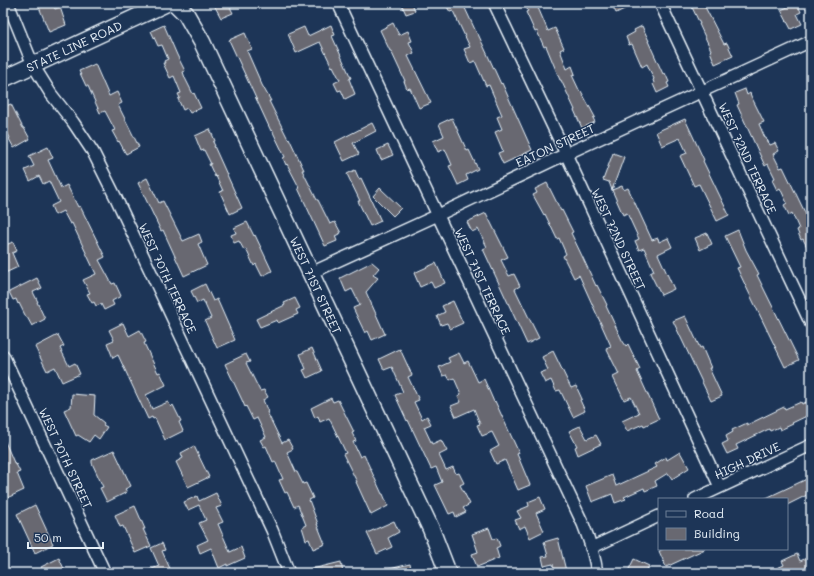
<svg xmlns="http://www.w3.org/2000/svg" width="814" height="576" viewBox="0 0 814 576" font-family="Mali,sans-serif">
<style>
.building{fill:#686871;stroke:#e8f1f8}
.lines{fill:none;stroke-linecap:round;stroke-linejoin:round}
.street-casing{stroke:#e8f1f8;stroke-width:14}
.secondary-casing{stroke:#e8f1f8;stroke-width:19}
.street{stroke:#1d3557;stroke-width:11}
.secondary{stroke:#1d3557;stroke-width:16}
.labels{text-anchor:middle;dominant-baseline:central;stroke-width:3;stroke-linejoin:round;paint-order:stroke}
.street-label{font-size:12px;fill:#e8f1f8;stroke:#1d3557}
</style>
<rect width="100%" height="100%" fill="#1d3557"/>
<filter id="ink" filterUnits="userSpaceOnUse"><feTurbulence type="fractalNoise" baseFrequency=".025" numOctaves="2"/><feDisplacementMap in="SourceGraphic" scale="8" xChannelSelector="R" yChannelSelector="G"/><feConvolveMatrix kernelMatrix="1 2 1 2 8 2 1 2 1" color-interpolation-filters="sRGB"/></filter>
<g filter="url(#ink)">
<path class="building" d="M49,3H52L55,9L60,7L66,25L49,32L39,7Z
M213,3H228L233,13L221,18Z
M401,3H412L415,11L406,14Z
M445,3H470L464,6L477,34H478L501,84L502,83L532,150L503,164L498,153L503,151L495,132L502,129L497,117L502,115L489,85L486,86L475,61L470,63L464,49L470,47L453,11L450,12Z
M524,3H536L548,31L555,28L564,48L560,50L567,69L572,66L575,74L572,75L580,92L581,91L595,117L593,118L595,122L582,128L574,110H575L561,80H560L546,46L544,47L537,31L535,32L526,12L528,11Z
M611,3H637L616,13Z
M690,3H703L724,44L727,43L733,56L715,64L710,51L711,50L699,24H700Z
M797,3L801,12L797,14L802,24L791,29L781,10Z
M393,23L399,35L408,31L412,41L409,42L414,53L408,56L431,103L419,108L410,88L407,89L404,81H405L391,51H390L380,30Z
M164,25L177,55L185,71L183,72L185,78L193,94L194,93L201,108L190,113L187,108L183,110L178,99L180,98L178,94L181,93L174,76L170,78L163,63H165L164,61L168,59L162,45L158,46L151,31Z
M331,25L335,35L332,36L351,78L349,79L355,94L345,99L341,90L338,91L334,83L340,80L333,66L332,67L320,42L296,53L288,34L304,27L308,36Z
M642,26L649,41H648L663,74L665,73L669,82L667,83L669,87L657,93L653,84L654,83L653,80L654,79L647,64L642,67L632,44L629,45L626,37L635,32L634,30Z
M245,33L252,49L247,51L262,85L271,101H269L288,139L289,138L304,170H302L317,200H318L330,224L335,222L341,233L335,236L337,241L325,246L298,188L299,187L287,164L286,165L283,158L285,157L272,130L271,131L229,40Z
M95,64L109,96L117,92L122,103L118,105L139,147L126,154L119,141L118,142L112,131L115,130L105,111L100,113L88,86H86L79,71Z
M745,89L747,95L750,93L751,96L764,122L759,124L765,138H766L770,145L775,143L779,151L773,154L780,168L783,167L811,225V255L803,239L801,240L797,230L799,229L792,213L789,215L784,205L787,203L780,188L777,190L772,180L775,178L768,164L765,166L737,105L739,104L735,93Z
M11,104L23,128H24L30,139L14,148L9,139L10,138L3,123V107Z
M452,118L467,151L469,150L478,169L466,175L468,180L458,185L449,166L452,165L445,149L438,152L433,141L444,136L439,124Z
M685,119L704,160L703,161L729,215L717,221L699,184L694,186L680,156L687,153L680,138L662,146L656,132Z
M372,123L376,131L353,143L359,154L344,161L335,142Z
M210,129L215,141L213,142L215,146H214L242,208L230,214L220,192L223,191L216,176L215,177L209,164H211L204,150L201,151L195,136Z
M388,145L393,155L381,160L377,150Z
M48,147L53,158L48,160L61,188L67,185L78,207L80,206L105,257L99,260L112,284L115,283L121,296L112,301L114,305L104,310L101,304L96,306L94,302L92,303L87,294L90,293L83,280L96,274L72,223L70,224L63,211L55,215L51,206L59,202L49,181L43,184L39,176L30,181L25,170L34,166L29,156Z
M613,153L624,157L612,190L609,182L603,180Z
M355,170L359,179L361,178L381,221L370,226L358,201H360L347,174Z
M147,178L159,203L163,201L183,241L199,234L202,242L198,244L207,265L184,276L163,230L161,231L138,183Z
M547,183L561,211L562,210L573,232L571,233L583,258L596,286L597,285L607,305L606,306L622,340L626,346L628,344L640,369L637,371L659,419L644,426L643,424L627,431L622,421L639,413L631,397L624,400L613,377L619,374L606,348L611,346L579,275L574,278L563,256L566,254L559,238L557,239L545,214L544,215L533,195L537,193L535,189Z
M622,186L624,190L628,188L652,240L658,238L659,242L668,238L672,247L658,254L674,289L661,295L650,273L654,271L644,248L639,250L635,241L639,239L627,213L623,215L612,190Z
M380,188L401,208L393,216L373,196Z
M486,213L508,257L501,260L509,276L514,274L520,286L515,289L529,318L539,338L527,344L483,249L487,247L478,229L472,232L467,222Z
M247,222L254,236L255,235L272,271L262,276L256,264L254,266L246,249L244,250L239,241L234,243L231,235L236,233L234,228Z
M738,230L746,250L759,274L757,275L799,360L785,367L737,268L740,267L725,236Z
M707,233L712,244L700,250L695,238Z
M13,242L17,251L12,253L18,267L3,274V246Z
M372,262L379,268L373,275L378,278L366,292L385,334L372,340L368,331L365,333L353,308L360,305L352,289L346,292L340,278Z
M436,263L445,283L434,288L431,282L420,287L414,273Z
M37,278L42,288L33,292L38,302H37L45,319L32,326L27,317H26L19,303L18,304L16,299L13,300L9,292Z
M205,284L213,301L217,299L235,340L217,348L205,321L211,318L203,300L197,303L191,291Z
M295,298L300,308L296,310L298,314L278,323L277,320L260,327L256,319L285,305L284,303Z
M453,301L463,323L450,329L447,323L441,325L437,316L445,312L442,306Z
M685,316L700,348L702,347L711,368H709L722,396L711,401L673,321Z
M123,323L129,336L140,330L146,342L144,343L158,373L160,372L166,385L146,395L152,409L168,402L171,407L173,405L181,421L179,422L183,431L165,440L155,418L153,419L152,417L148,419L118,355L113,358L107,343L114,340L109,330Z
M58,335L64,346L60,348L69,366L75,363L80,374L62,382L55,367L47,371L35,347Z
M312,348L322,371L307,378L303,370L306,369L300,354Z
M400,349L412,375L408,377L419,400L414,402L422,419L427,416L431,424L424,427L432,444L441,440L447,451L439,455L446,470L453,467L456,474L459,473L464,483L460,485L470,504L463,508L466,512L456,517L454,512L449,514L435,485L442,482L436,467L431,469L408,420L407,421L395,395L403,392L392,367L384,370L379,359Z
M553,351L571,388L576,386L582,399L580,400L585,411L573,417L560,390L556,391L551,380L545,383L540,373L548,370L542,357Z
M459,353L464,363L468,361L478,382L484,379L494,402L495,401L519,453L517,454L530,485L518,490L505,460L496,464L490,451L499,446L492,432L482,436L477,425L480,424L474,409L456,417L451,406L461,402L458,396L461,394L454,378L450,380L447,375L443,376L439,367L450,362L448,358Z
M246,354L250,362L246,363L260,391L264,390L268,397L263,400L268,412H267L282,443L288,440L293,449L287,452L296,472H297L303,484L306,483L313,498L309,500L318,524H317L325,544L313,549L309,539L306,540L302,527L306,525L298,505L294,507L287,492L285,493L279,480L283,479L275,461L273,462L266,446L264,447L260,440L266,437L257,418L253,420L246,406L245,407L242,400L225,364Z
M72,394L95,396L94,415L104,423L103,425L107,427L99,439L94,435L89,442L78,435L76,436L64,410L71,407Z
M331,398L333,402L338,400L354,432L352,433L356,441L353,442L360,457L364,455L382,494H383L388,506L371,515L356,482H357L343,454L346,453L329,418L320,422L318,416L315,418L311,408Z
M811,400V414L792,423L793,424L780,430L779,427L770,431L769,429L736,445L738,449L727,454L722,444L728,441L726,436L733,432L732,430L747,423V425L784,407L785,409L801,402L802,404Z
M580,426L587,439L596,435L601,444L578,455L575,447L577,446L569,431Z
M3,437L15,465L16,464L20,472L17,473L24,490L7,498L3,488Z
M194,446L209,477L188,487L176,462L183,458L181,453Z
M114,450L131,486L125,489L127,492L107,502L100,488L103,487L92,463V460Z
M680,452L689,468L672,479L668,473L655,481L657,486L645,491L644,488L624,497L626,499L615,503L612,494L592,502L586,486L612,475L616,486L657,467L655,464L666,457L667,460Z
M811,477V493L787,505V499H764Z
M216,493L222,506L216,508L223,522L218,524L230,552L241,547L245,558L227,566V564L219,568L211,548L200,553L197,545L208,540L199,523L206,520L199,505L188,510L184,502L197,496L199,501Z
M540,497L545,509L536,513L544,531L530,538L525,526L519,529L515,520L521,518L517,511L529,506L528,502Z
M35,505L53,544L35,553L17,514Z
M135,506L145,529H143L151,546L135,553L123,526L120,527L115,515Z
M394,521L399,532L388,538L392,547L377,554L367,533Z
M489,528L493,539L497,538L500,546L496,548L499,558L477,567L472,554L478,552L472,534Z
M558,538L566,571L555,573L553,564L544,566L542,557L548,556L544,542Z
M162,543L165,550L162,551L172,573H143L159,566L151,548Z
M664,549H705L666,567L659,551Z
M797,554L800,561L811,556V573H766L784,565L782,561Z
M59,558L65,571L61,573H44L41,567Z
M634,559L649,566L645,573H627Z
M341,562L343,573H308V570Z
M410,564L412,573H386L385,570Z"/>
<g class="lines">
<g class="street-casing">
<path id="street" d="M8,3L33,65L51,94L73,122L93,152L116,198L272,530L289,573
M338,3L583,524C589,539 595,556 597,573
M494,3L566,154L720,487
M660,3L811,324
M311,273L438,215L566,154L811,41
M3,355L105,573
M695,499L811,445
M591,548L659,516"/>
</g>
<g class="secondary-casing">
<path id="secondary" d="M175,3L186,14L202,42L431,529L448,573
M3,79L167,3"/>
</g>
<use href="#street" class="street"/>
<use href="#secondary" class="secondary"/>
</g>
</g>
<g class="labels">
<g class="street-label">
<text transform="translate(74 46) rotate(-25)">STATE LINE ROAD</text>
<text transform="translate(555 145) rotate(-25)">EATON STREET</text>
<text transform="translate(748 158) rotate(65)">WEST 72ND TERRACE</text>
<text transform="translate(619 239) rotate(65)">WEST 72ND STREET</text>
<text transform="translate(168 278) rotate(65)">WEST 70TH TERRACE</text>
<text transform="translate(483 281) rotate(65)">WEST 71ST TERRACE</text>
<text transform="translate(316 285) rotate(65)">WEST 71ST STREET</text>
<text transform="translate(66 458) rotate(65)">WEST 70TH STREET</text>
<text transform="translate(747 460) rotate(-25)">HIGH DRIVE</text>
</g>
</g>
<rect width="814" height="576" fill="none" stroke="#1d3557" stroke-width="16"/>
<rect x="8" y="8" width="798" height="560" fill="none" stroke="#e8f1f8" stroke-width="1.5" filter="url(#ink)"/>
<rect x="658" y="498" width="130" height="52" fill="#1d3557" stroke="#6e8097"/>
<rect x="666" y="511" width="20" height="6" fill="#1d3557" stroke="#6e8097"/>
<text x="694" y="518" font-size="12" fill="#e8f1f8">Road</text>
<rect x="666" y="528" width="20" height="12" fill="#686871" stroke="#6e8097"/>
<text x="694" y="538" font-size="12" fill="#e8f1f8">Building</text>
<path d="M28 542v6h75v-6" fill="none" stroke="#e8f1f8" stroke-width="2"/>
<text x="34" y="542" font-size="12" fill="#e8f1f8" stroke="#1d3557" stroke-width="3" paint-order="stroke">50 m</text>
</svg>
